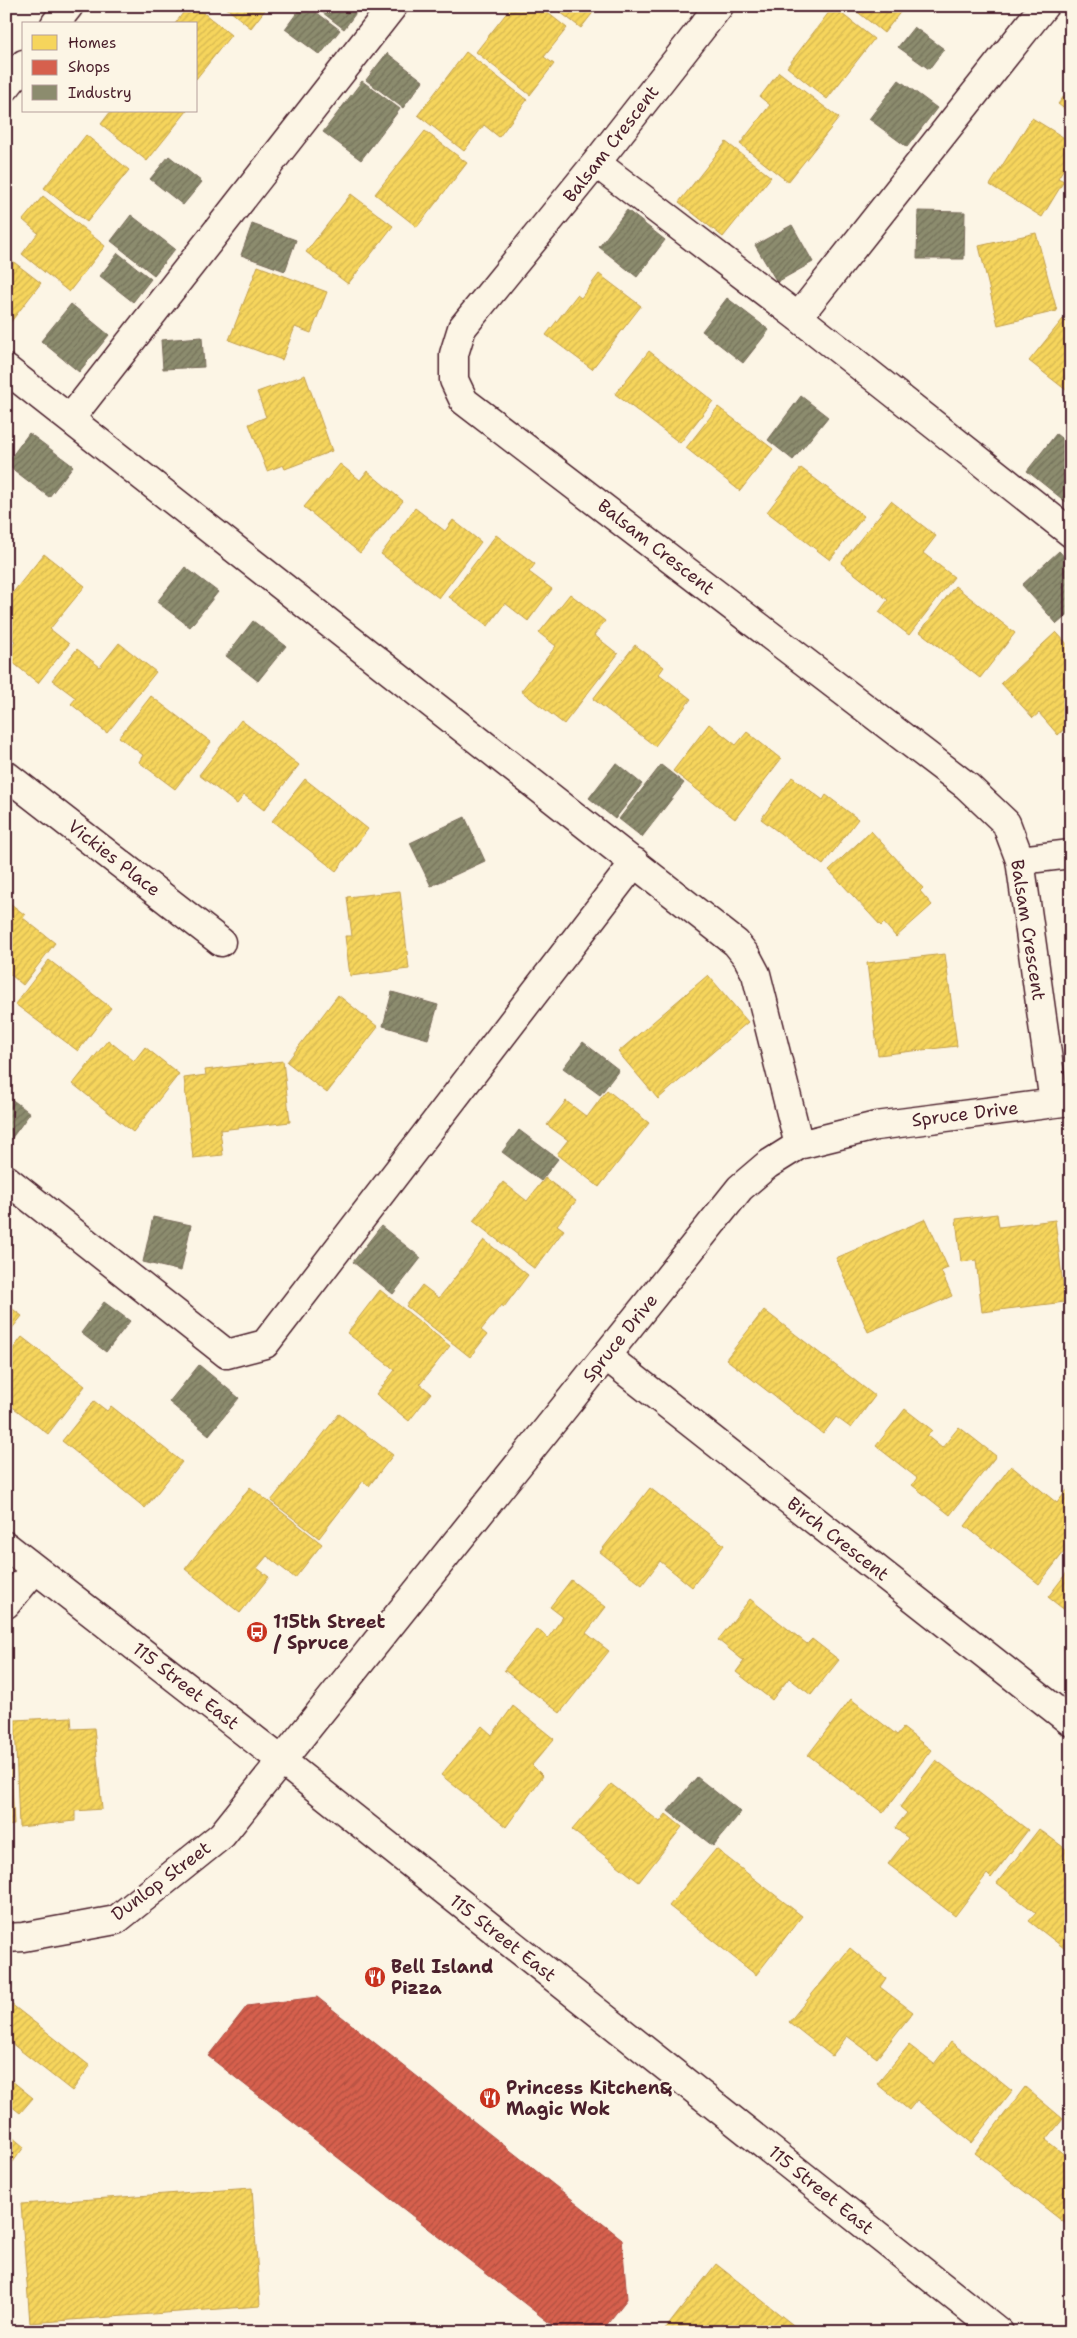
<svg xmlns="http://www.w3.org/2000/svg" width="1077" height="2338" viewBox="0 0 1077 2338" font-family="'Shantell Sans',sans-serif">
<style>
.homes{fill:url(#homes-hatch);stroke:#c29e4d}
.shops{fill:url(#shops-hatch);stroke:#ac4c43}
.industry{fill:url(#industry-hatch);stroke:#786b5a}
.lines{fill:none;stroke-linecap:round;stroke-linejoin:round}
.minor-casing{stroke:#4a1f2b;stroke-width:31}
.minor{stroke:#fcf5e5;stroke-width:28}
.labels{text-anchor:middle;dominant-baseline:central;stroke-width:5;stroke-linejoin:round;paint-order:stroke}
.street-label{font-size:18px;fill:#4a1f2b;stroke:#fcf5e5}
.poi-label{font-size:18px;font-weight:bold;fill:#4a1f2b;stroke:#fcf5e5;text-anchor:start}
</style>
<defs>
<pattern id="homes-hatch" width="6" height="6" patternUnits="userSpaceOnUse" patternTransform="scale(1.25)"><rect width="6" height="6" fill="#f6d55c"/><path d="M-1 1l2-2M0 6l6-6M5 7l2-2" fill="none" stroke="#d4b650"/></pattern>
<pattern id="shops-hatch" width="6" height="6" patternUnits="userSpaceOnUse" patternTransform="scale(1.25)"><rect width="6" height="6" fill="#d6604d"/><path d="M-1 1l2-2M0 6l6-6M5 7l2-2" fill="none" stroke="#b04f40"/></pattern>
<pattern id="industry-hatch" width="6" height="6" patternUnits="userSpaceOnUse" patternTransform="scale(1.25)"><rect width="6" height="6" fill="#8c8c6e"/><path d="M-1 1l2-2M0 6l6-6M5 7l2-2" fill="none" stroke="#74725b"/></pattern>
</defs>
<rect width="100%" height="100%" fill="#fcf5e5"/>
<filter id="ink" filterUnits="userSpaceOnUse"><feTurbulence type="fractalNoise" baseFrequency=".02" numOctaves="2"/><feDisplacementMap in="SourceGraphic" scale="10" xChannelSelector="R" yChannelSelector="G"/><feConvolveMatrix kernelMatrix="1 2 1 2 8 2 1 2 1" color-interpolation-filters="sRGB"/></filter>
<g filter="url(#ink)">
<path class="homes" d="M188,6H195L231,35L196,79V24H175Z
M224,6H268L251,28Z
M512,6H539L567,28L544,57L554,64L530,95L476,52Z
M552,6H598L581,28Z
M850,6H905L884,33Z
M833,7L874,39L827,99L787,67Z
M466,52L527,100L499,137L484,125L464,151L418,115Z
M779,72L839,118L788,182L740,144L770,105L760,97Z
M1071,87V114L1058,104Z
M111,111H187L147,161L101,124Z
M1032,118L1071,142V157L1058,178L1064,181L1042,217L990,185Z
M425,131L467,163L417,227L375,194Z
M86,135L129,170L87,222L44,188Z
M726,142L771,177L723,237L679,202Z
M351,194L393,226L348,284L306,252Z
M43,196L105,246L69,292L22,254L38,233L23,220Z
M1036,233L1057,311L998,325L979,246Z
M6,256L41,283L6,328Z
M258,266L327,292L311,333L295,327L282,360L229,340Z
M599,274L641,306L592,369L546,335L577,295L581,298Z
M1063,319L1071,325V394L1029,361Z
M649,351L713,401L680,443L615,394Z
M305,375L332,451L285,469L283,465L267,471L249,424L266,417L257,392Z
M718,407L773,449L740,491L686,448Z
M340,464L360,480L367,471L403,501L360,553L304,507Z
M801,468L864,516L830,560L767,512Z
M891,501L936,536L923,553L954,577L909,635L879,612L888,600L841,563Z
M415,508L445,531L453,520L481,542L439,598L381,554Z
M496,535L535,564L529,572L552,589L528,621L505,603L488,626L449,597Z
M44,554L85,586L50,629L69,644L38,683L6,657V652L15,641L6,635V601Z
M955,586L1015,633L980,678L920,632Z
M570,594L605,621L594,635L618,654L564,724L521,691L556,646L539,633Z
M1056,632L1071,648V685L1068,687L1071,690V723L1058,735L1039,713L1033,718L1001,683Z
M119,643L156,672L107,733L71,704L76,698L52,680L77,649L100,667Z
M635,645L664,667L659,674L691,699L655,746L593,699Z
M151,696L211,742L175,789L139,762L143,755L119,737Z
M241,720L299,765L264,810L244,795L237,804L199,775Z
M709,724L736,745L747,732L781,759L735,819L673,771Z
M792,777L823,800L826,795L858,819L823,865L761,819Z
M305,779L368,829L336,871L272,821Z
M871,831L923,888L920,891L932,905L896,937L884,923L881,926L829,870Z
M400,891L409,969L350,976L345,936H352L347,897Z
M6,900L25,915L23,918L55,943L23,985L6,971Z
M945,954L957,1046L878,1055L867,963Z
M49,960L111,1008L78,1051L15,1004Z
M708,975L748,1022L658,1099L618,1052Z
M338,995L378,1027L327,1093L287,1062Z
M108,1040L134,1061L145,1047L179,1074L133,1132L73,1084Z
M283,1061L290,1122L220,1130L223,1155L193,1158L184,1078L206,1075L205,1070Z
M607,1090L649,1123L599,1187L557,1154L568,1140L547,1125L566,1101L587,1117Z
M545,1178L576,1201L557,1225L564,1230L535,1269L473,1221L503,1182L527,1201Z
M997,1214L999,1227L1055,1220L1065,1302L982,1312L976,1260L961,1262L956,1219Z
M926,1219L948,1268L941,1271L952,1296L868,1332L836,1258Z
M484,1240L528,1275L504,1307L501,1305L481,1330L487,1335L470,1357L406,1306L422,1285L439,1298Z
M380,1290L450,1346L420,1384L431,1393L409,1421L376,1394L395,1370L347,1333Z
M6,1304L22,1316L6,1336Z
M764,1310L875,1396L851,1428L836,1417L823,1434L726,1359Z
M22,1337L85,1386L48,1434L6,1402V1358Z
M94,1401L107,1411L111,1406L182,1462L145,1508L62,1441Z
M905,1409L932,1430L927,1436L942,1448L959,1427L996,1456L950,1515L912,1485L917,1478L876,1446Z
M339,1414L393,1455L369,1486L363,1481L319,1538L271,1501Z
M1011,1466L1057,1503L1071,1485V1543L1039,1584L965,1526Z
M250,1487L322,1544L295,1578L267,1556L257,1568L269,1577L240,1613L185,1569Z
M650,1488L724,1545L692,1587L660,1561L642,1585L600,1552Z
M1071,1567V1615L1048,1597Z
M571,1580L606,1607L586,1633L609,1651L560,1713L504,1670L537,1629L548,1638L563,1617L550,1607Z
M750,1599L807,1644L812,1639L839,1660L811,1695L789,1678L772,1700L736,1672L744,1661L718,1640Z
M851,1699L897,1735L903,1728L931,1750L883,1813L808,1755Z
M513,1706L554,1739L532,1765L543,1776L506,1827L441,1775L482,1726L492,1735Z
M71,1717L72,1729L94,1728L102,1809L75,1811V1821L19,1827L15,1720Z
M936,1760L1028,1830L991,1878L987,1874L955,1916L888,1864L908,1838L895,1828L907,1813L900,1807Z
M6,1765H11L14,1825L6,1826Z
M611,1784L660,1822L666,1814L682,1827L639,1882L572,1830Z
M1039,1829L1071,1853V1950L1069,1952L1029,1921L1036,1913L997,1883Z
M716,1849L802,1916L756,1975L669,1906Z
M850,1948L886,1978L880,1987L913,2012L877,2058L847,2036L832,2056L789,2022Z
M6,2000L90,2066L72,2091L6,2039Z
M951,2042L1012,2091L971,2143L917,2100L909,2110L877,2084L909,2045L934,2064Z
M6,2076L33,2098L20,2113L6,2102Z
M1025,2087L1063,2119L1046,2140L1071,2160V2218L1066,2224L975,2153Z
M6,2132L24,2147L7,2170L6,2169Z
M252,2188L260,2306L30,2323L21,2204Z
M716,2264L802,2332H663Z"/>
<path class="shops" d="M317,1997L622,2239L627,2299L601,2332H561L208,2056L247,2006Z"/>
<path class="industry" d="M302,6H308L340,30L320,55L285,29Z
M314,6H361L344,29Z
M914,27L944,49L929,69L898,47Z
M387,53L423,81L403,108L366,80Z
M899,80L937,108L907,147L869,119Z
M362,81L400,109L361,160L323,132Z
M169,156L202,182L183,205L150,179Z
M627,210L665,240L637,277L599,247Z
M918,211L965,212L964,259H917Z
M131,215L175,249L154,275L111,241Z
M252,224L296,240L285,271L241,255Z
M792,225L813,262L777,282L755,245Z
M118,253L151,279L133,302L100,276Z
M727,298L769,330L743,363L702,331Z
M71,304L109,335L79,372L41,341Z
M202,337L204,367L163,369L161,340Z
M801,396L828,417L793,460L768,440Z
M29,433L73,466L49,497L6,464Z
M1056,434L1071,446V496L1066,502L1027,471Z
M1059,551L1071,564V612L1057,624L1022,585Z
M185,567L218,592L190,627L157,602Z
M253,621L286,646L258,681L226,656Z
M616,763L642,784L615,819L589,798Z
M661,765L684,783L642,837L619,819Z
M465,817L485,861L431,886L410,843Z
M392,992L438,1005L428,1039L383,1026Z
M583,1042L619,1070L600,1095L563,1068Z
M6,1095L30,1113L6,1146Z
M519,1130L558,1159L541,1181L502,1152Z
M153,1217L191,1225L181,1271L143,1262Z
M381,1226L421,1258L393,1294L353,1262Z
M104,1302L130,1321L106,1352L81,1333Z
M199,1365L239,1398L209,1435L169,1402Z
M697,1777L741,1812L713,1846L668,1811Z"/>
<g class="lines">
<g class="minor-casing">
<path id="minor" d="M719,6L596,163L462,328L454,354V380L464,401L967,786L1006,823L1020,860L1054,1103
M55,24L69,6
M6,87L24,64
M596,163L798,317L1071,533
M798,317L1044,6
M6,369L736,943L747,957L756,974L799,1145
M70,419L393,6
M6,775L221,942
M1020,860L1071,854
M6,1179L227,1354L265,1344L635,862
M606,1356L1071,1722
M6,1546L282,1761L999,2332
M6,1604L35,1569
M6,1938L23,1937L116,1920L222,1835L740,1188L767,1165L799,1145L876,1126L1071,1101"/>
</g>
<use href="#minor" class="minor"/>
</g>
</g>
<defs>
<g id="bus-disc" transform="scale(1.125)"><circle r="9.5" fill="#c8321e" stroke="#fcf5e5"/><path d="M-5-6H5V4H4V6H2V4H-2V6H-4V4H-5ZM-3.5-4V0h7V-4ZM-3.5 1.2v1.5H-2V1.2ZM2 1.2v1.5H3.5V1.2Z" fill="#fff"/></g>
<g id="restaurant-disc" transform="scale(1.125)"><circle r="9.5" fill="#c8321e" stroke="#fcf5e5"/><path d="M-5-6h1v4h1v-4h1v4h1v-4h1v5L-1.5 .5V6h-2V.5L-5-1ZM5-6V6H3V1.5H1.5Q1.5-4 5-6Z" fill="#fff"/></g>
</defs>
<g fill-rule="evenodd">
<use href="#bus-disc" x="257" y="1632"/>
<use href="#restaurant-disc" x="375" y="1977"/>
<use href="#restaurant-disc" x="490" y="2098"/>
</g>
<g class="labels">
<g class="street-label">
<text transform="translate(611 144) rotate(-52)">Balsam Crescent</text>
<text transform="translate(656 547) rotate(38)">Balsam Crescent</text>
<text transform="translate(114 858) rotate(38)">Vickies Place</text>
<text transform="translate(1028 930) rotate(81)">Balsam Crescent</text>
<text transform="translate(965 1114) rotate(-7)">Spruce Drive</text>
<text transform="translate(620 1338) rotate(-51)">Spruce Drive</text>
<text transform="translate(838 1539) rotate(38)">Birch Crescent</text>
<text transform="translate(186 1686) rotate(38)">115 Street East</text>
<text transform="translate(161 1881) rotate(-37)">Dunlop Street</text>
<text transform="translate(503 1938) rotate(38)">115 Street East</text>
<text transform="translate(821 2190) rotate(39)">115 Street East</text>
</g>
<g class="poi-label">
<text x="273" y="1622">115th Street<tspan x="273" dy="21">/ Spruce</tspan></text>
<text x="391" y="1967">Bell Island<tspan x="391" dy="21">Pizza</tspan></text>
<text x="506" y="2088">Princess Kitchen&amp;<tspan x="506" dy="21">Magic Wok</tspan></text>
</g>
</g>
<rect width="1077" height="2338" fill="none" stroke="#fcf5e5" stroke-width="25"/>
<rect x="12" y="12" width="1052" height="2313" fill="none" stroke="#4a1f2b" stroke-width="2" filter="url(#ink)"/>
<rect x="22" y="22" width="175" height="90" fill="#fcf5e5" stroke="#b59f9b"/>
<rect x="32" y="35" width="25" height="15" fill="#f6d55c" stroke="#b59f9b"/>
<text x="68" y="48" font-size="15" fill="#4a1f2b">Homes</text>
<rect x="32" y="60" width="25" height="15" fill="#d6604d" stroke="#b59f9b"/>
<text x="68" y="72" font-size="15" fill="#4a1f2b">Shops</text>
<rect x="32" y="85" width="25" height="15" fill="#8c8c6e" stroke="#b59f9b"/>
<text x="68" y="98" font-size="15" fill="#4a1f2b">Industry</text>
</svg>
